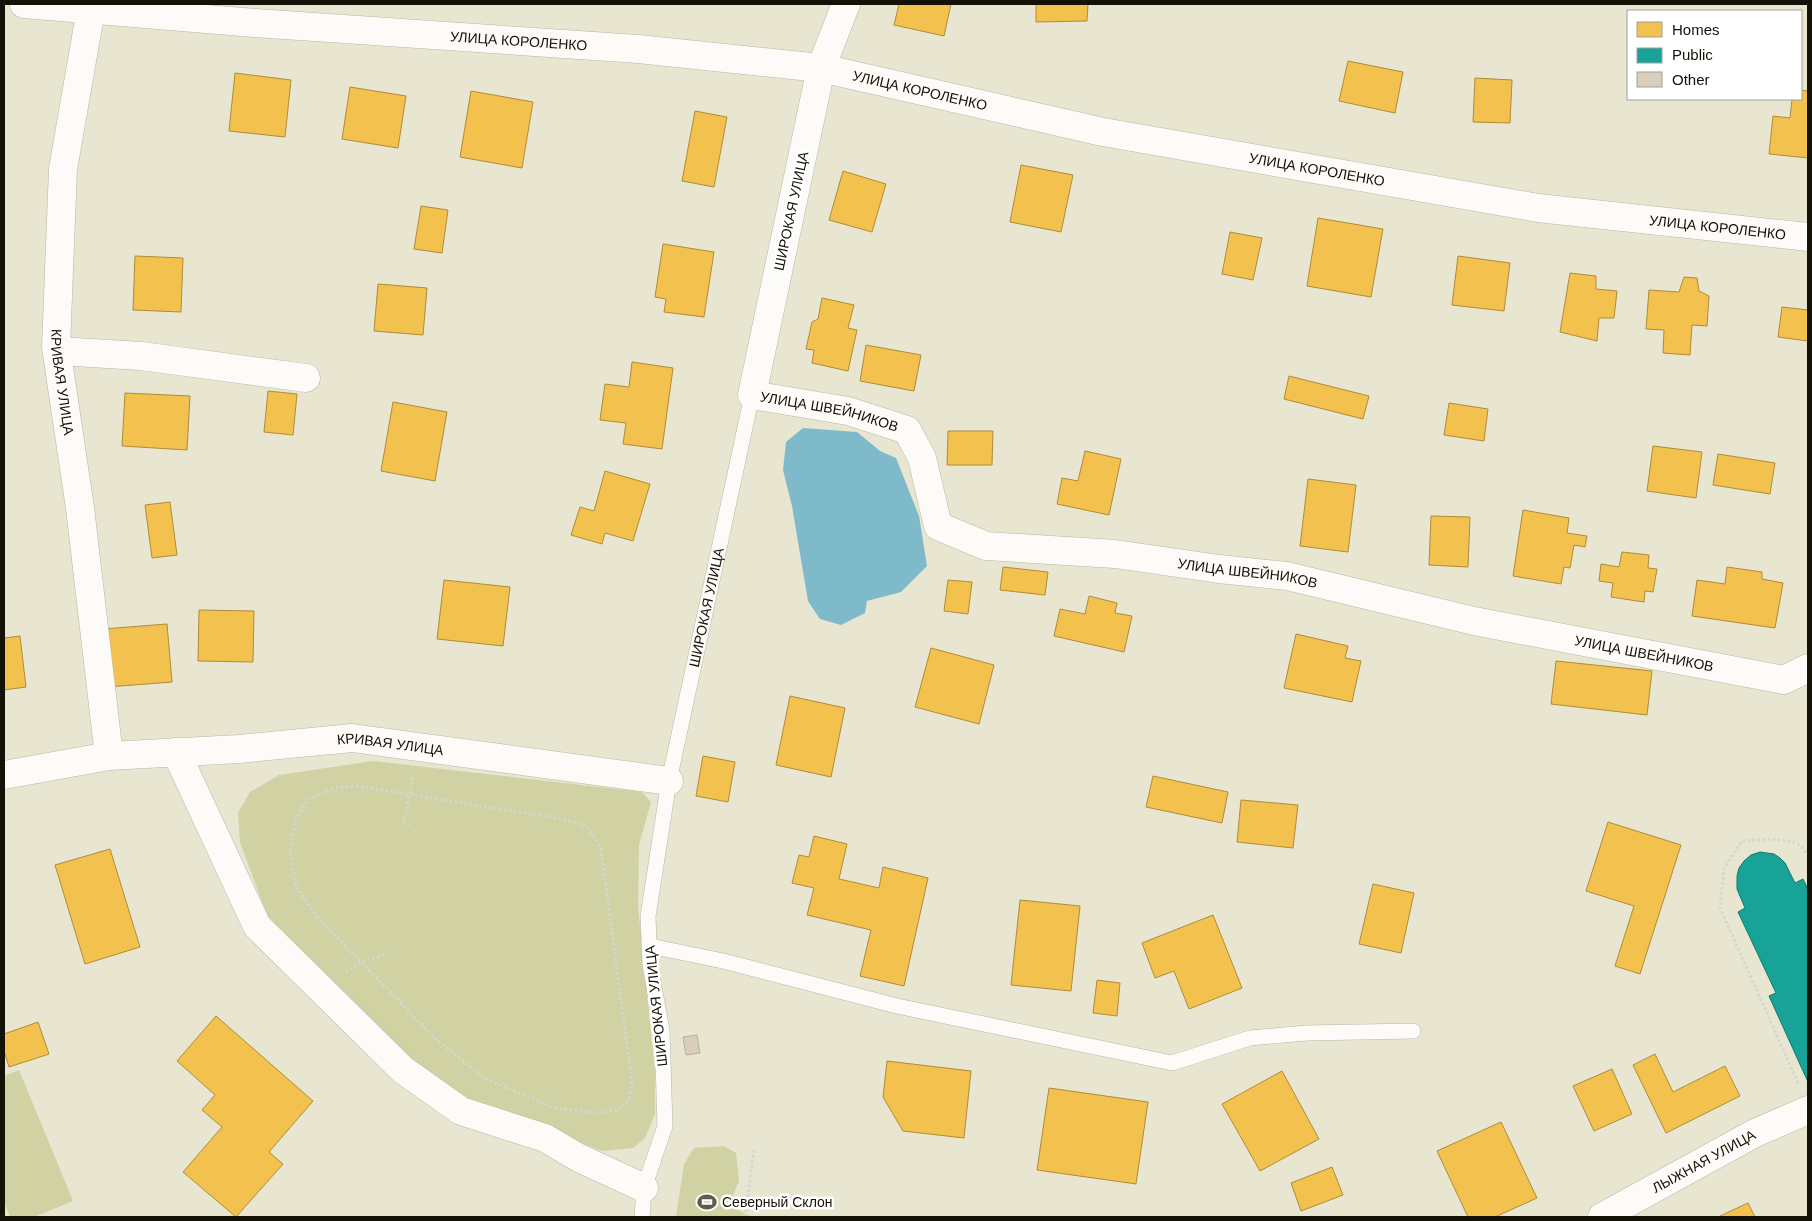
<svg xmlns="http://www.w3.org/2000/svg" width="1812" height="1221" viewBox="0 0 1812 1221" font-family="Helvetica,sans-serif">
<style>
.green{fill:#d0d2a4}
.water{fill:#7ebac9}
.homes{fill:#f2c14e;stroke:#af8c38}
.public{fill:#17a398;stroke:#16786c}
.building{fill:#d8ceb9;stroke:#b6b1a2}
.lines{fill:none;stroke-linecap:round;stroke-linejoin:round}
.service-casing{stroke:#b8b6a6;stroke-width:16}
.minor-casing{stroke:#b8b6a6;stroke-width:29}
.path{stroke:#d6d6cf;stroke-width:3;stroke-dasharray:2.5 2.5;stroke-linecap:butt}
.service{stroke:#fcfbf8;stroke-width:15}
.minor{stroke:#fcfbf8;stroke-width:28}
.labels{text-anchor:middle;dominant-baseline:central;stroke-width:5;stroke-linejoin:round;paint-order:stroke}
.street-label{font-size:14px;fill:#141206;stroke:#fff}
.poi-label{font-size:14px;fill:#141206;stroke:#fff;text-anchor:start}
</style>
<rect width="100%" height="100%" fill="#e8e5d1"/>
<path class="green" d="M373,761L642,792L651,802L639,845L638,906L655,1071V1114L645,1138L633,1148L602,1151L547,1130L460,1103L414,1067L267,915L240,842L238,813L250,792L279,775Z
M19,1070L73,1201L34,1217H10L4,1202V1076Z
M724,1146L736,1153L739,1181L729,1205L752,1217H676L684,1164L694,1148Z"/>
<path class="water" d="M803,428L857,432L880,451L896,458L919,516L927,566L901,592L867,601L865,613L841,625L820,619L808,601L792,506L783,470L786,442Z"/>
<path class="homes" d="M899,4H951L944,36L894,25Z
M1036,4H1088L1087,21L1036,22Z
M1348,61L1403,72L1395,113L1339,101Z
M235,73L291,80L285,137L229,131Z
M1475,78L1512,80L1510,123L1473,122Z
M350,87L406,96L398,148L342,139Z
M1801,90L1808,91V158L1769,154L1773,116L1790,118L1792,99H1801Z
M471,91L533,102L522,168L460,157Z
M695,111L727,117L714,187L682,181Z
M1021,165L1073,175L1061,232L1010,222Z
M843,171L886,184L872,232L829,220Z
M421,206L448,210L442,253L414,249Z
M1318,218L1383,229L1371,297L1307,286Z
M1230,232L1262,238L1253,280L1222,274Z
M663,244L714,252L704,317L664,312L666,299L655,297Z
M135,256L183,258L181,312L133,310Z
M1458,256L1510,263L1504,311L1452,305Z
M1570,273L1596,276V289L1617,291L1614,318H1599L1597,341L1560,332Z
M1684,277L1697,278L1699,291L1709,296L1707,326L1692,325L1690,355L1663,353L1664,330L1646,329L1649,290L1679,292Z
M378,284L427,288L423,335L374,331Z
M822,298L854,305L848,328L857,330L848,371L812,363L814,350L806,349L812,322L818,319Z
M1782,307L1808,310V341L1778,337Z
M866,345L921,355L914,391L860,381Z
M632,362L673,368L662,449L623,444L626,423L600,420L605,384L629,387Z
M1289,376L1369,396L1363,419L1284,399Z
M268,391L297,394L293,435L264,432Z
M125,393L190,396L187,450L122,446Z
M393,402L447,412L435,481L381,471Z
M1449,403L1488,409L1484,441L1444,435Z
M948,431H993L992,465H947Z
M1653,446L1702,452L1696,498L1647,491Z
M1085,451L1121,459L1109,515L1057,504L1062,478L1078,481Z
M1718,454L1775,463L1770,494L1713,485Z
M605,471L650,484L633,541L605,533L602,544L571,535L580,507L594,511Z
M1308,479L1356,485L1348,552L1300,546Z
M170,502L177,555L152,558L145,505Z
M1523,510L1569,518L1567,533L1587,536L1585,547L1574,545L1570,568L1564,567L1561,584L1513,576Z
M1431,516L1470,517L1468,567L1429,565Z
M1622,552L1649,555L1648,568L1657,569L1653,592L1645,591L1644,602L1611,597L1613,583L1599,581L1601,564L1619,567Z
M1003,567L1048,572L1045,595L1000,590Z
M1727,567L1762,572V579L1783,583L1775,628L1692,616L1697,580L1725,584Z
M444,580L510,587L503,646L437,639Z
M948,580L972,582L968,614L944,611Z
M1089,596L1117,603L1115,613L1132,616L1124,652L1054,636L1060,609L1085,614Z
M199,610L254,611L253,662L198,661Z
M167,624L172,682L107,687L103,629Z
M1296,634L1348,646L1345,658L1361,661L1352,702L1284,688Z
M20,636L26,687L4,690V638Z
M931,648L994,665L979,724L915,707Z
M1556,661L1652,671L1647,715L1551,704Z
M790,696L845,708L831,777L776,765Z
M703,756L735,762L728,802L696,796Z
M1153,776L1228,792L1222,823L1146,807Z
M1241,800L1298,805L1293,848L1237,842Z
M1608,822L1681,845L1640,974L1615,966L1634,906L1586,891Z
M814,836L847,844L839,879L879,888L883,867L928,878L904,986L860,976L871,930L807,915L814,888L792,883L799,855L809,857Z
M110,849L140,947L85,964L55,865Z
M1373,884L1414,893L1401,953L1359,944Z
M1020,900L1080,906L1071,991L1011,985Z
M1213,915L1242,988L1189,1009L1174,971L1155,978L1142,943Z
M1097,980L1120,983L1117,1016L1093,1013Z
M216,1016L313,1101L269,1152L283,1164L236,1217L183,1172L222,1127L202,1110L215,1095L177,1061Z
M38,1022L49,1054L9,1067L4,1051V1034Z
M1655,1054L1673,1092L1725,1066L1740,1096L1666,1133L1633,1065Z
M887,1061L971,1071L964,1138L903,1131L883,1097Z
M1612,1069L1632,1114L1594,1131L1573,1086Z
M1282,1071L1319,1139L1260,1171L1222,1104Z
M1049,1088L1148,1102L1136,1184L1037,1170Z
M1501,1122L1537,1198L1495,1217H1468L1437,1151Z
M1332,1167L1343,1195L1301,1211L1291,1183Z
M1748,1203L1755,1217H1718Z"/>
<path class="public" d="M1760,852L1774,854L1780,858L1785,863L1795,883L1803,879L1808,889V1082L1769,996L1776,993L1738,912L1745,908L1737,889V876L1739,868L1744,861L1751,855Z"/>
<path class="building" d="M697,1035L700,1053L686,1055L683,1037Z"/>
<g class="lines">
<g class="service-casing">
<g id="service">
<path d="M650,946L723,961L897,1006L1172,1063L1250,1038L1307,1033L1413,1031"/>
<path id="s1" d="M642,1217L644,1188L665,1126L662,1030L650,965L648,916L669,781L752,395"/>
</g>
</g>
<g class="minor-casing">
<g id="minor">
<path id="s2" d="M24,4L255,23L638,49L821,68L1103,132L1538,208L1808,237"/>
<path id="s3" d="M846,4L821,68L752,395L848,411L907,430L922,458L938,526L986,546L1115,554L1219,569L1287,576L1474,621L1784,680L1808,668"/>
<path id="s4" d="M91,9L63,169L56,347L80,508L109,756"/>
<path d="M58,351L141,356L306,378"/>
<path d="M176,752L257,926L403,1070L461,1111L545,1138L579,1158L644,1188"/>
<path id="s5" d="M4,775L109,756L239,749L352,738L669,781"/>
<path id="s6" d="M1602,1217L1755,1133L1808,1110"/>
</g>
</g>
<path class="path" d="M356,786L550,817C578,823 588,821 601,849L632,1084L629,1100L619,1109L600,1113L555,1108L486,1079L438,1041L318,918L296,886L290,854L295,820L309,799L334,788Z
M409,826L404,822L413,777
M346,972L361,962L385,954
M1798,1083L1720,908L1724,868L1742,841C1756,840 1790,837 1801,846C1804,849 1806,853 1808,856
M745,1217L754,1148"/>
<use href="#service" class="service"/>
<use href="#minor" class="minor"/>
</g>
<defs>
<g id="stadium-bare" transform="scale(1.5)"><path d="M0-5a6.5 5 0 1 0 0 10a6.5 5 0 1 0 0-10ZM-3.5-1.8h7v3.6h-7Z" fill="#5e5c4d" stroke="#fff" stroke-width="2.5" paint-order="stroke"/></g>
</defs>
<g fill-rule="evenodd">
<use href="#stadium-bare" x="707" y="1202"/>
</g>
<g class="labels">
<g class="street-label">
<text stroke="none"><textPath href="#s2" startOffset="496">УЛИЦА КОРОЛЕНКО</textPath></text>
<text stroke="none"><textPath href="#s2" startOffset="901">УЛИЦА КОРОЛЕНКО</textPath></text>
<text stroke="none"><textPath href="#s2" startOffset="1306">УЛИЦА КОРОЛЕНКО</textPath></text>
<text transform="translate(791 211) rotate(-78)">ШИРОКАЯ УЛИЦА</text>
<text stroke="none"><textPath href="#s2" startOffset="1711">УЛИЦА КОРОЛЕНКО</textPath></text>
<text stroke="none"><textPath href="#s4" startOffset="376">КРИВАЯ УЛИЦА</textPath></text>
<text stroke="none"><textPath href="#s3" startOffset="482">УЛИЦА ШВЕЙНИКОВ</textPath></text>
<text stroke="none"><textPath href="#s3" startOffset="979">УЛИЦА ШВЕЙНИКОВ</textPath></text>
<text stroke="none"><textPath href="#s1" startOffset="620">ШИРОКАЯ УЛИЦА</textPath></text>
<text stroke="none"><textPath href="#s3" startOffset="1384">УЛИЦА ШВЕЙНИКОВ</textPath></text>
<text stroke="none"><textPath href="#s5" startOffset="389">КРИВАЯ УЛИЦА</textPath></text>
<text transform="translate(656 1006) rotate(-96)">ШИРОКАЯ УЛИЦА</text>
<text stroke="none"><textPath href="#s6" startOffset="116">ЛЫЖНАЯ УЛИЦА</textPath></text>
</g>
<g class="poi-label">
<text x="722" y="1202">Северный Склон</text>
</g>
</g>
<rect width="1812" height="1221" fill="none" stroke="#141206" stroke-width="10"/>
<rect x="1627" y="10" width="175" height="90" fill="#ffffff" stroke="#a1a09b"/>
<rect x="1637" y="22" width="25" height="15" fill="#f2c14e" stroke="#a1a09b"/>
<text x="1672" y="35" font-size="15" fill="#141206">Homes</text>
<rect x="1637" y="48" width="25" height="15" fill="#17a398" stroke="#a1a09b"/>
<text x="1672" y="60" font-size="15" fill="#141206">Public</text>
<rect x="1637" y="72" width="25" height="15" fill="#d8ceb9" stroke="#a1a09b"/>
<text x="1672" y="85" font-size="15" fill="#141206">Other</text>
</svg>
